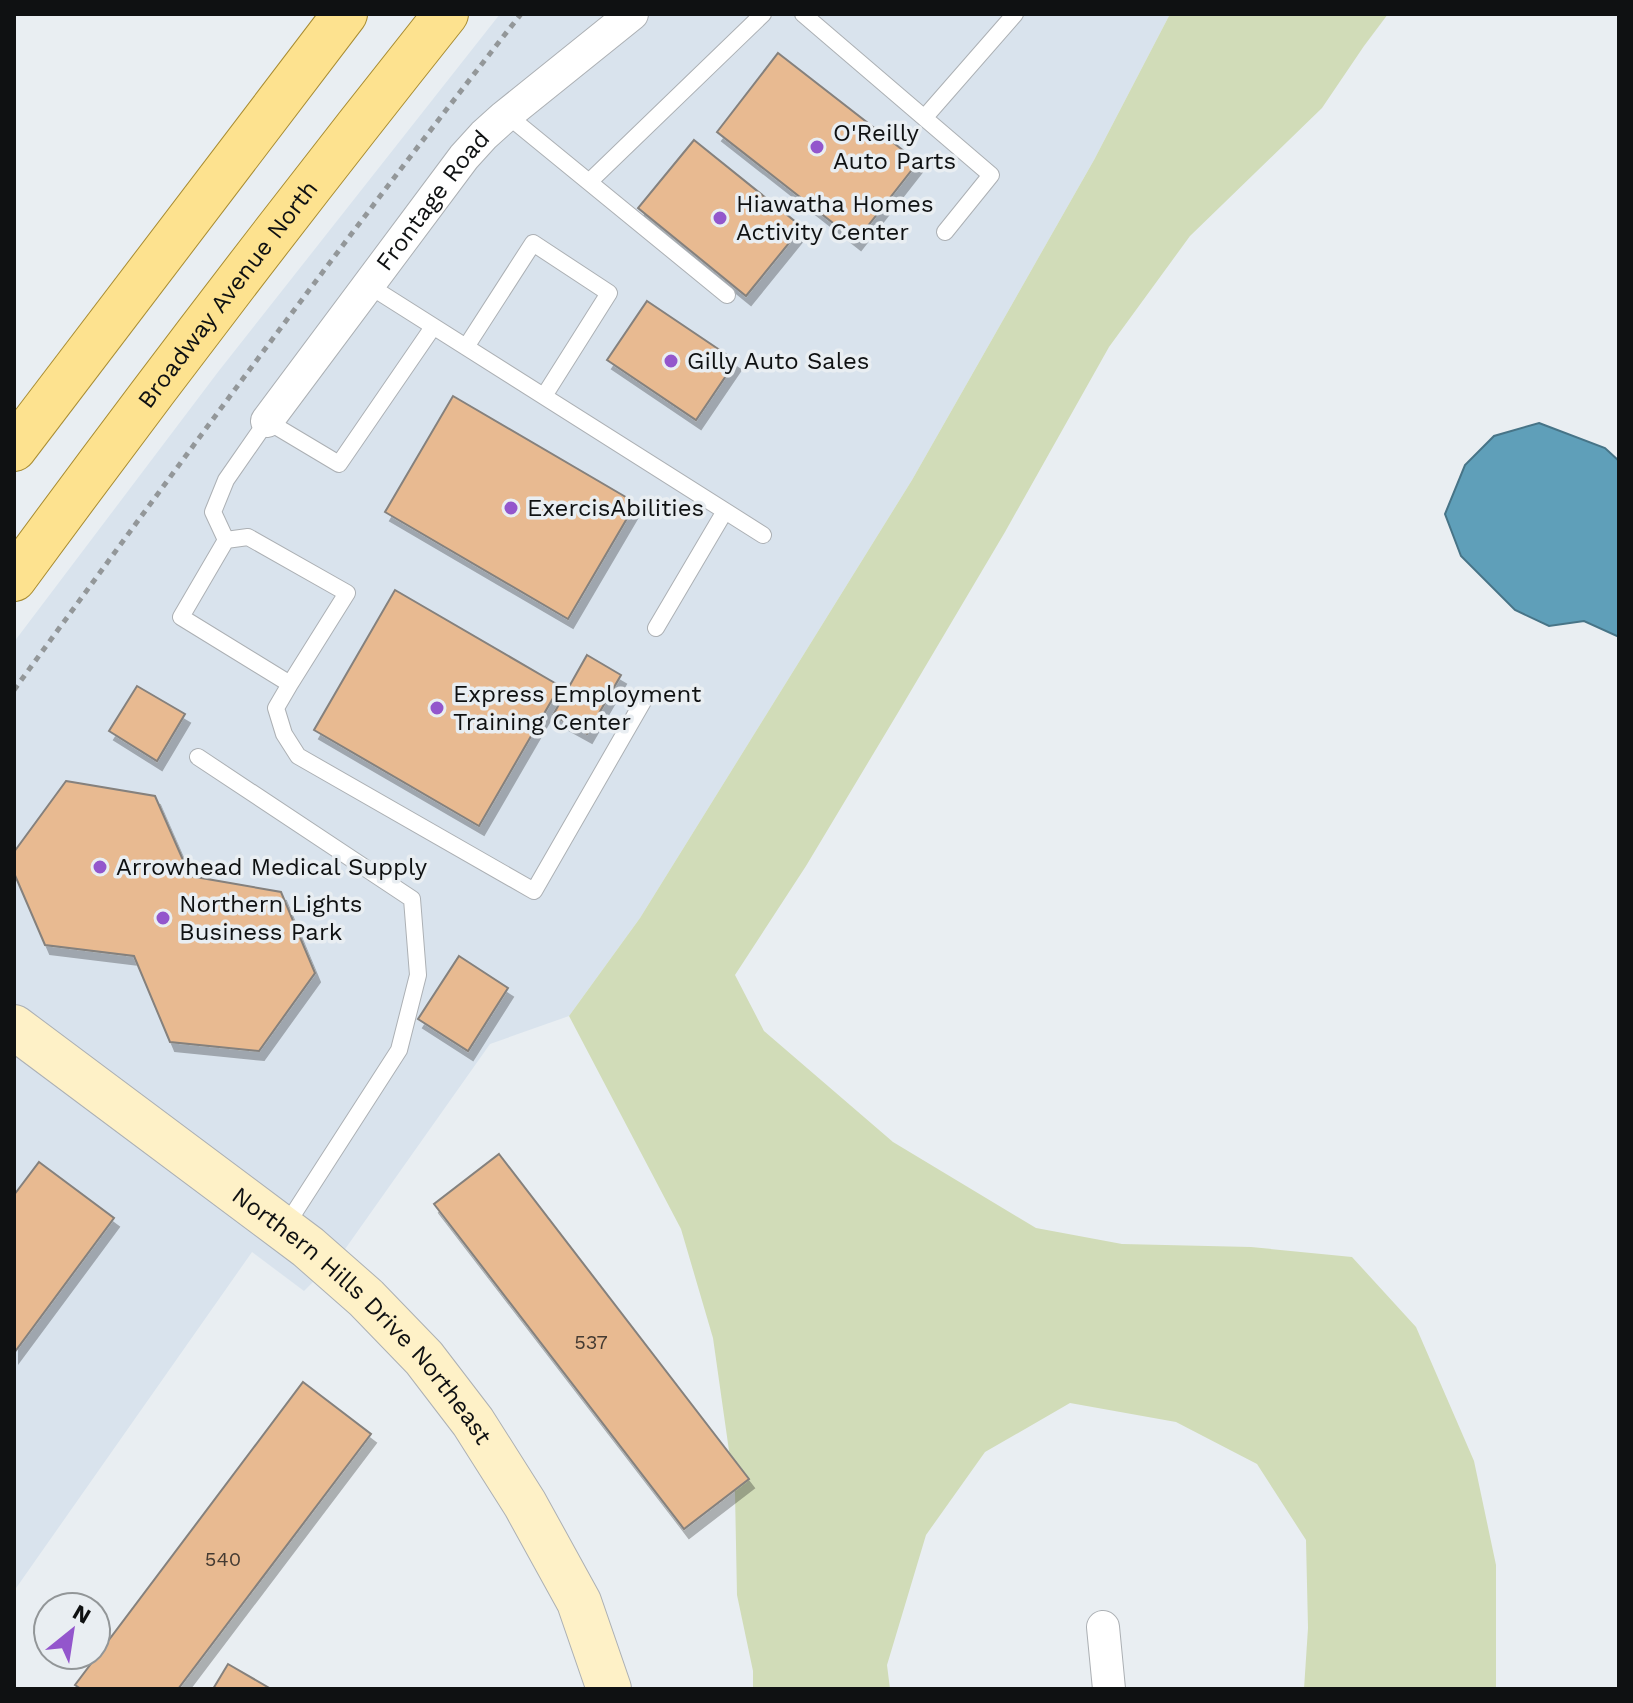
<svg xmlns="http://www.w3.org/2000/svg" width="1633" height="1703" viewBox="0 0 1633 1703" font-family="'Work Sans',sans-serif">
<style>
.built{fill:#d9e3ed}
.green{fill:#d1dcb8}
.water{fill:#5f9fb9;stroke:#477487;stroke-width:2}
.building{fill:#e8ba91;stroke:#85817d;stroke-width:2;filter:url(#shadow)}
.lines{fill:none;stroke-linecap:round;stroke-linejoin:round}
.lane-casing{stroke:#acb0b4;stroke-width:18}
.street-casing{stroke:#acb0b4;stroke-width:34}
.secondary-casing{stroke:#acb0b4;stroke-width:46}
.primary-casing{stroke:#a88c32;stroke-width:46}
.path{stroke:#939799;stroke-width:5;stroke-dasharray:6 6;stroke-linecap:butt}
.lane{stroke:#fff;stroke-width:16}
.street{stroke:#fff;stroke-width:32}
.secondary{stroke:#fef1c7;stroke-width:44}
.primary{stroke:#fde28f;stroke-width:44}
.poi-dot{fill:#9356cc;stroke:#e9eef2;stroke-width:3}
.labels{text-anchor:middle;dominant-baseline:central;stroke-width:7;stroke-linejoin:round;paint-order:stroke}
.number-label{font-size:20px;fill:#453b32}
.poi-label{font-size:24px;fill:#0f1112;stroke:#e9eef2;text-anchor:start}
.street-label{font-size:24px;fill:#0f1112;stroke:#e9eef2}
</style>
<defs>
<filter id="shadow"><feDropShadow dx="5" dy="9" stdDeviation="0" flood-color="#0004"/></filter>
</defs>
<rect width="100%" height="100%" fill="#e9eef2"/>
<path class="built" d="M500,14H1170L1094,160L912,480L640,918L569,1016L490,1044L343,1252L304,1291L252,1252L14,1591V642L218,372Z"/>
<path class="green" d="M1170,14H1388L1364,46L1322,108L1190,236L1109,347L1005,532L899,711L806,866L735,975L764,1031L893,1142L1036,1228L1122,1244L1251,1247L1352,1257L1416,1327L1474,1461L1496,1565V1689H1304L1308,1628L1306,1540L1257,1464L1176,1422L1070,1403L985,1452L926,1535L887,1665L890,1689H753V1671L737,1595L735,1493L713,1338L681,1229L569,1016L640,918L912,480L1094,160Z"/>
<path class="water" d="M1539,423L1605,448L1619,461V637L1584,621L1549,626L1515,610L1461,556L1445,514L1465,465L1494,436Z"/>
<path class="building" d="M778,53L918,162L856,241L717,132Z
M694,140L802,227L746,296L638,208Z
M647,301L736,361L696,420L607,360Z
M453,396L636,503L568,619L385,512Z
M395,590L560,686L479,826L314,730Z
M587,655L621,675L587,734L553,715Z
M137,686L185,714L157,761L109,731Z
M66,781L155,796L190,876L281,892L315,973L259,1051L170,1042L134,956L45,945L14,873V852Z
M459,956L508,988L468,1051L418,1019Z
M499,1154L749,1479L684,1529L434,1204Z
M39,1162L114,1218L14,1353V1195Z
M303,1382L371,1434L178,1689H81L75,1685Z
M228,1664L271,1689H213Z"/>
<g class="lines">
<g class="lane-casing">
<path id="lane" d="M803,14L991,175L945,232
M507,115L727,295
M925,117L1015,14
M589,182L763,14
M368,285L763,535
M433,327L339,464L267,421L226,480L213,512L226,540L181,617L290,684L276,708L284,734L298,756L534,891L645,698
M466,347L533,243L609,293L544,396
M226,540L248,537L347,593L290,684
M656,628L725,511
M198,757L412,899L418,975L399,1050L285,1227"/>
</g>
<g class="street-casing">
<g id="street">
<path id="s1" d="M267,421L464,157L484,135L504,117L632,14"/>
<path d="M1103,1627L1109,1689"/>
</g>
</g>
<g class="secondary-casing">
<g id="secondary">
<path id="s2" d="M14,1027L308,1247L366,1298L424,1358L473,1422L525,1504L579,1602L609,1689"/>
</g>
</g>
<g class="primary-casing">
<g id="primary">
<path d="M14,449L345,14"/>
<path id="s3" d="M14,579C154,388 298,200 446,14"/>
</g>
</g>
<path class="path" d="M14,690C180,463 347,235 521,14"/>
<use href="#lane" class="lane"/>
<use href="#street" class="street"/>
<use href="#secondary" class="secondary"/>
<use href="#primary" class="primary"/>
</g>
<g class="poi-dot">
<circle cx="817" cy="147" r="8"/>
<circle cx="720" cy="218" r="8"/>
<circle cx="671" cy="361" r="8"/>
<circle cx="511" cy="508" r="8"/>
<circle cx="437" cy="708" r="8"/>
<circle cx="100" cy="867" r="8"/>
<circle cx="163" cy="918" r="8"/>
</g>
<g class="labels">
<g class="number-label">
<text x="591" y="1342">537</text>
<text x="223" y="1559">540</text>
</g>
<g class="poi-label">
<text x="833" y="133">O'Reilly<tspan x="833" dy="28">Auto Parts</tspan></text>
<text x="736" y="204">Hiawatha Homes<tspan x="736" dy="28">Activity Center</tspan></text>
<text x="687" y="361">Gilly Auto Sales</text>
<text x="527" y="508">ExercisAbilities</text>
<text x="453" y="694">Express Employment<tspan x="453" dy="28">Training Center</tspan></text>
<text x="116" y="867">Arrowhead Medical Supply</text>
<text x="179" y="904">Northern Lights<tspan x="179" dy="28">Business Park</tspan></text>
</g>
<g class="street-label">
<text stroke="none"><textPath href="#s1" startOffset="276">Frontage Road</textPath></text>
<text stroke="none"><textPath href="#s3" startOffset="356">Broadway Avenue North</textPath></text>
<text stroke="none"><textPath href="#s2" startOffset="454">Northern Hills Drive Northeast</textPath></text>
</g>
</g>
<rect width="1633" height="1703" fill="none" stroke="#0f1112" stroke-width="32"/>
<g transform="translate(72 1631) rotate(30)"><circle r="38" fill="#e9eef2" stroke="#929698" stroke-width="2"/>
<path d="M0-6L14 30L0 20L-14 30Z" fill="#9356cc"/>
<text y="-12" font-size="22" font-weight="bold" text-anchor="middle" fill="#0f1112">N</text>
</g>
</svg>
